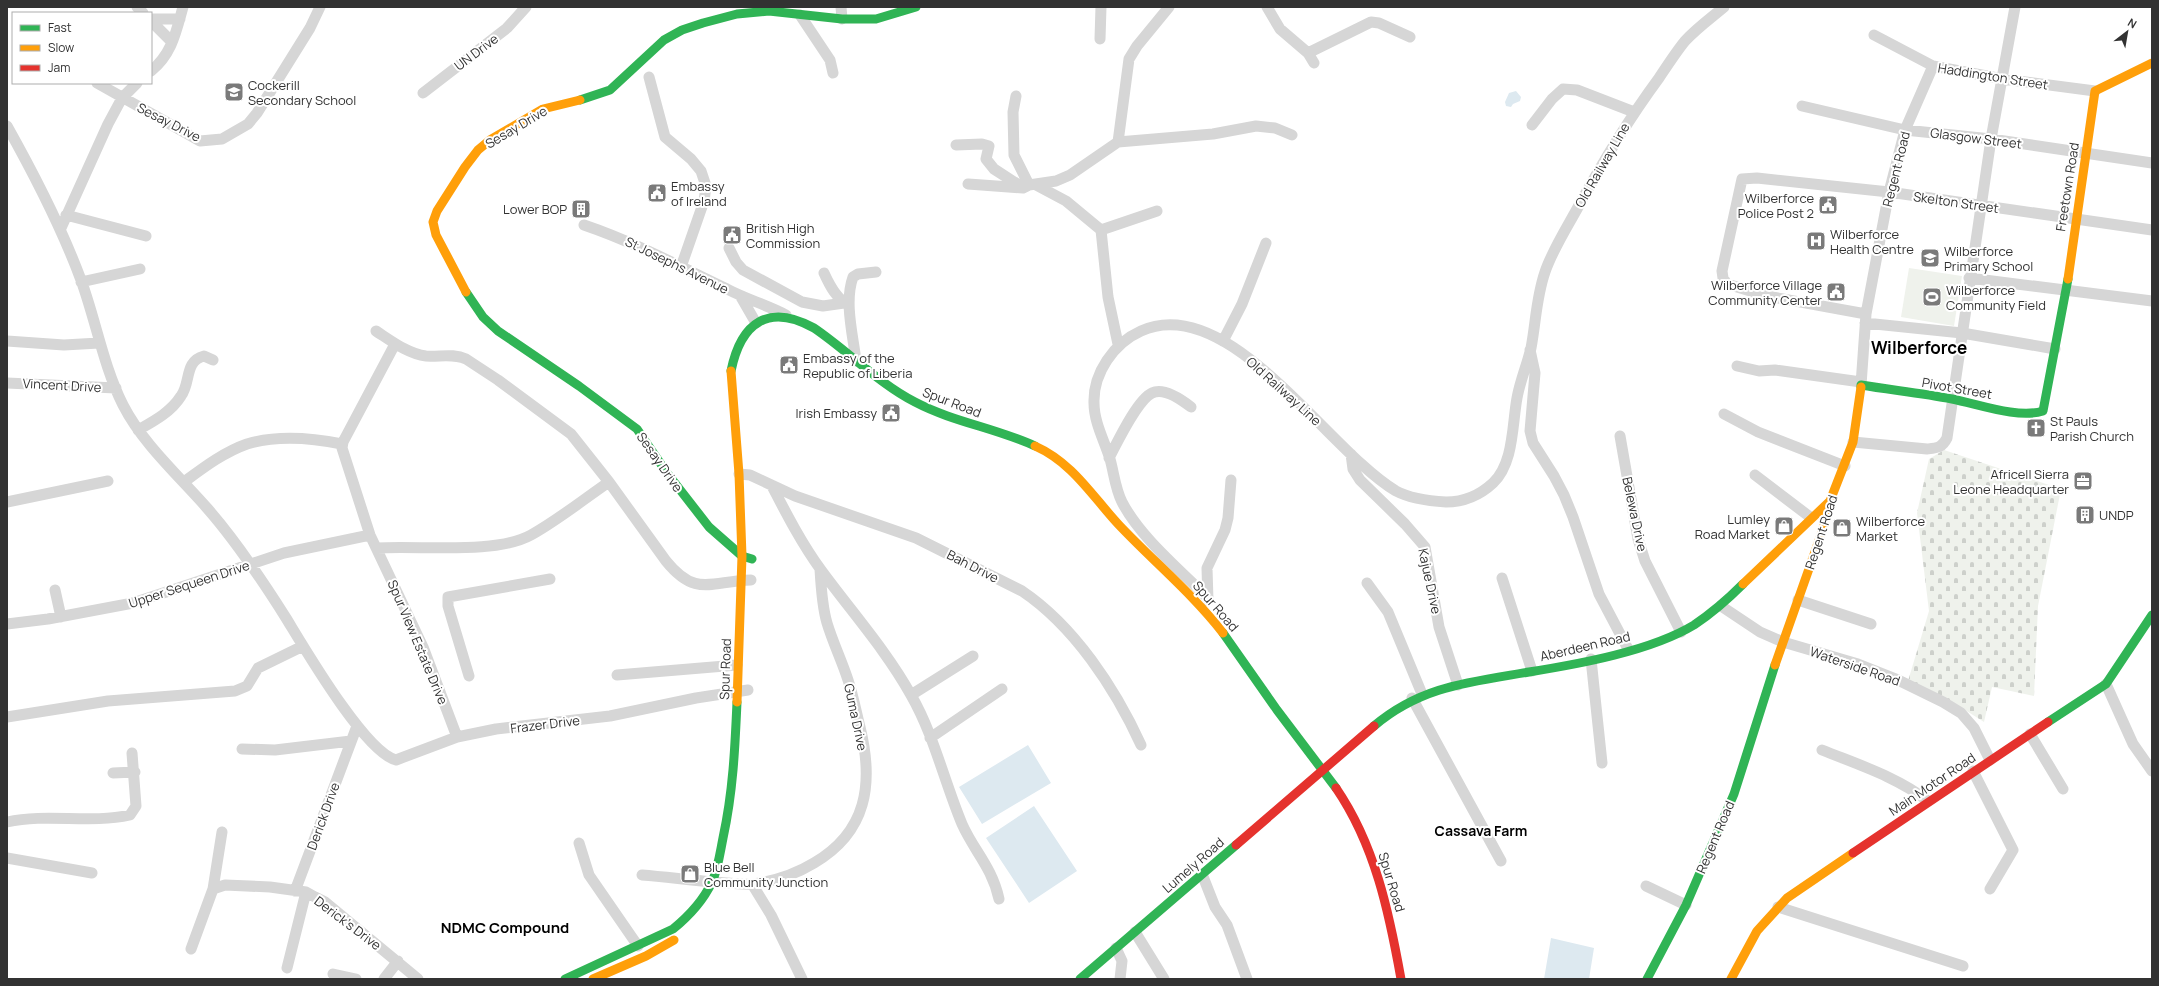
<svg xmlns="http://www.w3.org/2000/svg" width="2159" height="986" viewBox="0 0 2159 986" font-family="Manrope,sans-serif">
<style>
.green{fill:#eff2ec}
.cemetery{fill:url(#cemetery-stones)}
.water{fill:#dde9f0}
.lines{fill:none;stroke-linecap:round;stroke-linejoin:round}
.street{stroke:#d6d6d6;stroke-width:11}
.fast{stroke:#30b455;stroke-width:9}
.slow{stroke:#ff9f0a;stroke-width:9}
.jam{stroke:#e5322d;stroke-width:9}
.labels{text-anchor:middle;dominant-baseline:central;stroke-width:4;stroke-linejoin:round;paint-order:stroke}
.street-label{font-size:13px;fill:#323232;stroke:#fff}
.poi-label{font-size:13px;fill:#323232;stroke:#fff;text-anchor:start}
.neighbourhood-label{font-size:14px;font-weight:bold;fill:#000;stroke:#fff}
.quarter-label{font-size:15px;font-weight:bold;fill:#000;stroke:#fff}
.district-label{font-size:17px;font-weight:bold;fill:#000;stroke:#fff}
</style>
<defs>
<pattern id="cemetery-stones" width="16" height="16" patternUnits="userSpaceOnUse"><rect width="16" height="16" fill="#eff2ec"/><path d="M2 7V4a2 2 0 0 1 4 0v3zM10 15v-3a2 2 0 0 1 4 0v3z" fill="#cdd0cb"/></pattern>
</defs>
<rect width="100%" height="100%" fill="#fff"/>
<path class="green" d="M1909,268L1962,276L1954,326L1901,317Z"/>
<path class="cemetery" d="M1944,450L2061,489L2038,606L2034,696L1992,687L1984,722L1946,698L1908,681L1929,611L1917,513L1929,459Z"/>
<path class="water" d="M1516,91L1521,97L1520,101L1513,104L1511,107L1506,106L1505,102L1509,93Z
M1028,745L1051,783L982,824L959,787Z
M1034,806L1077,871L1029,903L986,838Z
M1551,938L1594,948L1589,979H1544Z"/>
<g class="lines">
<path class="street" d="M137,7L143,13
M841,7L842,19
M1267,7L1280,29L1308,53L1314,63
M800,15L830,60L833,73
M151,19H180
M151,21L172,42
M1874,35L1933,66L2003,79L2095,91
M1100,39L1101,7
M1308,53L1371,22L1379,23L1410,37
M151,71C172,54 176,32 183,7
M649,77L665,137L691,159L701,171L706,186L704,201L681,267
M97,83L200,141L222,139L248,124L257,113L310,28L320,7
M423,93L507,28L526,7
M1016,96L1013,112L1014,155L1029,185
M1802,106L1905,130L1991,139L2152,163
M1532,125L1552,99L1563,89L1577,90L1634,112
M7,126C35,176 61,226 81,280C96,321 103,365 123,405C143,444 178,475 207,508C237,542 262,580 286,618C305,649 365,752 396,760L457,737L496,729L610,716L696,698L748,690
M1118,142L1129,59L1137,46L1169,7
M956,145L982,144L989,146L986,159L994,169L1022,187
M968,184L1023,188L1029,185L1056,181L1070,175L1118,142L1213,134L1256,126L1275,128L1292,135
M1036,185L1066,201L1101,230L1108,297L1118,344
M66,215L146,236
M584,225C634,242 679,266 727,289C746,299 767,305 786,315
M61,228L108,124L122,98L137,83
M1101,230L1157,211
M729,248L736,262L743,270L802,302L823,306L844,303
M824,273C829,284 837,301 849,304
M1969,278L2152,301
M81,282L140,269
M741,297L756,323
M1866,314L1767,296L1727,284L1723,278L1722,271L1742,179L1757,178L1889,192L2152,230
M1865,323L1962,333L2055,349
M376,331C390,340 408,354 426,356C440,357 453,353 466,359L498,380L571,434L609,482L666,561C696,598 711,581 751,580
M7,341L64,345L99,343
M1223,341L1242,304L1266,243
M395,344L343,442L342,448L370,535L423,647L457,737
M1530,350L1535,373L1530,431L1533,443L1554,476L1564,495L1573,517L1599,594L1628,649
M856,361C853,335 844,302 853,277L858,274L876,272
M1737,366L1759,371L1775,370L1861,382
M7,383L116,388
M1861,385L1866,314L1889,192L1905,130L1933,66
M1724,414L1758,432L1845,466
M138,430C154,421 171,412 181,396C191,383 184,361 204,356L213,360
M1620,436L1638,539L1645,561L1681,632
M1853,442L1927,449C1937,448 1942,448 1947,438L1991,139L2015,7
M1351,454L1353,469L1360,480L1405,524L1425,547L1439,627L1458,685
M1109,458C1117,443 1137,400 1152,393C1164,387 1182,400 1191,407
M739,474L750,475L795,496L916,538L1022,591C1074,626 1115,688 1141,745
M1755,475L1810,517
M184,482C203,468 224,452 247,444C277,435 312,438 342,444
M772,486C787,515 802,544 821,570C851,611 886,650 911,695C934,735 944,781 962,824C974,851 992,867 999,899
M7,502L108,481
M377,548C419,545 495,555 531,535C558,520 584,499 609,482
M1502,578L1532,671
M1367,583L1388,612L1422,694
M55,590L61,617
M1208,598C1180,570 1140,537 1122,502C1115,488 1114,473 1110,459C1104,440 1094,422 1094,403C1093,373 1114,343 1141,331C1229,291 1328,451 1396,491C1411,499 1429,501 1446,502C1464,502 1479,496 1493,483C1514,463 1512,425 1517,398C1520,381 1527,365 1531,348C1536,322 1536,298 1545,272C1552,251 1566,229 1577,209C1602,163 1628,120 1659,78C1667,66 1676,52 1685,41C1697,28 1711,18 1724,7
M1798,600L1871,624
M1208,601L1207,568L1225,530L1228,518L1231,480
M1721,606L1760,632L1783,642L1858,664L1896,679L1943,702L1961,713L1974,728L1990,760
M7,624L48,619L133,603L284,553L370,535
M1591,659L1602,763
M617,675L737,665
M469,676L448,606V597L550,579
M2106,684L2133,744L2152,771
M911,695L973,656
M1412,698L1501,861
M7,717L108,701L235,691L247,686L258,668L303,646
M2030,734L2063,789
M930,738L1002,689
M242,749L275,750L351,741
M1822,750C1859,765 1897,777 1928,801
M1973,771L2013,850L1990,889
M113,773L135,772
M7,822C48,813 89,824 130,815L136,806L132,753
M579,843L589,875L638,946
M7,858L92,873
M1202,874L1215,907L1227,925L1247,979
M642,875C666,877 690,880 714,882C727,883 741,885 754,884C774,881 796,874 814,863C867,832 874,784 860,727C856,711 853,695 848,680C842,661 833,643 827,623C822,606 821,587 820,569
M752,884L771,915L802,979
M1646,886L1686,905
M213,889L222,832
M295,891L357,726
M1778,907L1963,966
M1135,932L1164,979
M1116,948L1122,961L1120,979
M191,949L213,889L225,885L270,887L306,892L315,897L325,902L418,979
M287,968L306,892
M333,974L356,979
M384,979L398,961"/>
<path class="fast" d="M580,100L610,90L664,40L682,30L703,23L737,14L769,11L842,19H876L916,7
M466,292L483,317L498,331L579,386L637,429L667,473L709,527L742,556L752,559
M731,371C741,322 769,303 814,328C848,351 878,383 915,402C953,422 996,428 1035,446
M1861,387V385C1891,390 1922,393 1952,399C1978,404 2018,419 2043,411L2068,279
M1223,633L1277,710L1336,788
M2048,722L2106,684L2152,615
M1374,726C1421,686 1470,682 1529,672C1579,664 1651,651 1694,625C1712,613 1728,599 1743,584
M565,979L673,929C689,916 703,901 712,882C718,869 720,853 723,838C733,792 735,748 737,702
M1080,979L1236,845
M1647,979L1686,905L1734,794L1775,665"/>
<path class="slow" d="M2068,279L2095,91L2152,63
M466,292L436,235L433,222L437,211L465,167L478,150L490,140L543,109L580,100
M731,371L739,474L742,556L737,702
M1035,446C1073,463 1092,496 1119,525C1153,561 1192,593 1223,633
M1743,584L1830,501
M1775,665L1822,532L1830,501L1853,442L1861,387
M593,979L646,956L674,940
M1731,979L1757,931L1787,898L1853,853"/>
<path class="jam" d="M1336,788C1375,845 1389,912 1401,979
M1236,845L1374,726
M1853,853L2048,722"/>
</g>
<defs>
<g id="school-square" transform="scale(1)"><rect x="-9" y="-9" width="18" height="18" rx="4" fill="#7a7a7a" stroke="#fff"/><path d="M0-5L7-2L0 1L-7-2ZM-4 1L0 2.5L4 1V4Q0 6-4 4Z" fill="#fff"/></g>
<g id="civic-square" transform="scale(1)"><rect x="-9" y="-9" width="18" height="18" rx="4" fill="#7a7a7a" stroke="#fff"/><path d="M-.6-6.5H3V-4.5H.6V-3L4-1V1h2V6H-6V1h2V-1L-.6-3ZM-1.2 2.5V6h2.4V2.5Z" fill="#fff"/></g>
<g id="building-square" transform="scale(1)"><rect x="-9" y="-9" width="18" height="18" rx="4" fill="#7a7a7a" stroke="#fff"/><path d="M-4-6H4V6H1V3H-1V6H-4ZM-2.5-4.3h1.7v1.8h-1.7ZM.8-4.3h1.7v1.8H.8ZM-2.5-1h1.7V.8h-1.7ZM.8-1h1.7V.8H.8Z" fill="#fff"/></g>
<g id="hospital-square" transform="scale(1)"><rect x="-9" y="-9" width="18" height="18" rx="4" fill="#7a7a7a" stroke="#fff"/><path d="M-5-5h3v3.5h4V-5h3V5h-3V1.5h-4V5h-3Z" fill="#fff"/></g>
<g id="stadium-square" transform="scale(1)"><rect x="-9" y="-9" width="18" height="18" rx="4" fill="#7a7a7a" stroke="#fff"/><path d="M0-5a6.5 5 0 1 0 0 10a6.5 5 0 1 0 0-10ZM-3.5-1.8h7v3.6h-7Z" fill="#fff"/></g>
<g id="church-square" transform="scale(1)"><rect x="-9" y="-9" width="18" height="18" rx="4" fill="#7a7a7a" stroke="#fff"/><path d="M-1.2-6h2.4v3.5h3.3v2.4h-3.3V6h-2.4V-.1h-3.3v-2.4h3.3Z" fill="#fff"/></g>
<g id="office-square" transform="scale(1)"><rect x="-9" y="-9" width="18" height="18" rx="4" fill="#7a7a7a" stroke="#fff"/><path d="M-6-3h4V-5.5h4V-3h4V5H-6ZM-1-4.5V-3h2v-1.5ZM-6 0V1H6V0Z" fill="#fff"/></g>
<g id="shop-square" transform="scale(1)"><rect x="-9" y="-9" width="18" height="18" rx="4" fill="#7a7a7a" stroke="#fff"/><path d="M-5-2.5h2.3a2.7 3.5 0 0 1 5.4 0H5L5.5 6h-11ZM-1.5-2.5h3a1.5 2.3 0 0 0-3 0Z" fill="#fff"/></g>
</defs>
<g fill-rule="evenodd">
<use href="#school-square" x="234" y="92"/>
<use href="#civic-square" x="657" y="193"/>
<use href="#civic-square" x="1828" y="205"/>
<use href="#building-square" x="581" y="209"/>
<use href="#civic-square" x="732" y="235"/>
<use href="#hospital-square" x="1816" y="241"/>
<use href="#school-square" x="1930" y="258"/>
<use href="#civic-square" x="1836" y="292"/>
<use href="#stadium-square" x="1932" y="297"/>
<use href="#civic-square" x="789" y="365"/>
<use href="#civic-square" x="891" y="413"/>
<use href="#church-square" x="2036" y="428"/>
<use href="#office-square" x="2083" y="481"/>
<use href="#building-square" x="2085" y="515"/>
<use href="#shop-square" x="1784" y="526"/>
<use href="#shop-square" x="1842" y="528"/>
<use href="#shop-square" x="690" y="874"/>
</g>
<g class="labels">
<g class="street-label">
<text transform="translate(476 52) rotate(-37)">UN Drive</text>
<text transform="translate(1993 76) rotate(9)">Haddington Street</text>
<text transform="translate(169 122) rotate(27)">Sesay Drive</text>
<text transform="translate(516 127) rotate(-31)">Sesay Drive</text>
<text transform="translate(1976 138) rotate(7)">Glasgow Street</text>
<text transform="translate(1602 165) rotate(-60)">Old Railway Line</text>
<text transform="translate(1896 169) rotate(-76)">Regent Road</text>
<text transform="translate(2067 187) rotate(-81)">Freetown Road</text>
<text transform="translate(1956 202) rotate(8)">Skelton Street</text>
<text transform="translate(677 265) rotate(26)">St Josephs Avenue</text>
<text transform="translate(62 385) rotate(3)">Vincent Drive</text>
<text transform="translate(1957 388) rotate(10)">Pivot Street</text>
<text transform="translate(1284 391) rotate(42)">Old Railway Line</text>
<text transform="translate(952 402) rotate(21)">Spur Road</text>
<text transform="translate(660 462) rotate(55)">Sesay Drive</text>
<text transform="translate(1635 514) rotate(78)">Belewa Drive</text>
<text transform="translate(1821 532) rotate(-72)">Regent Road</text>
<text transform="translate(973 566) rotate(27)">Bah Drive</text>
<text transform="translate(1430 581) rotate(78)">Kajue Drive</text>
<text transform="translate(189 584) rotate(-18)">Upper Sequeen Drive</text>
<text transform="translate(1216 606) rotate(49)">Spur Road</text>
<text transform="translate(418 642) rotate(67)">Spur View Estate Drive</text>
<text transform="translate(1585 646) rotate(-13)">Aberdeen Road</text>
<text transform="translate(1855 666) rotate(19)">Waterside Road</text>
<text transform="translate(725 669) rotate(-88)">Spur Road</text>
<text transform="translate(856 717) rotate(78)">Guma Drive</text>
<text transform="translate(545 724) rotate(-7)">Frazer Drive</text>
<text transform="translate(1932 784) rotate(-34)">Main Motor Road</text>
<text transform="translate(323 816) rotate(-70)">Derick Drive</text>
<text transform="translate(1715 837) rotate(-67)">Regent Road</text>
<text transform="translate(1193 865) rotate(-41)">Lumely Road</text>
<text transform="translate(1392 882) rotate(73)">Spur Road</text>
<text transform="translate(348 923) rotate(37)">Derick's Drive</text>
</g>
<g class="poi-label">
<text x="248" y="85">Cockerill<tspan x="248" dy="15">Secondary School</tspan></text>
<text x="671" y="186">Embassy<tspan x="671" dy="15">of Ireland</tspan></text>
<text x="1814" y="198" text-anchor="end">Wilberforce<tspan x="1814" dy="15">Police Post 2</tspan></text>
<text x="567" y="209" text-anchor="end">Lower BOP</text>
<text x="746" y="228">British High<tspan x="746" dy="15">Commission</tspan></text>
<text x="1830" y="234">Wilberforce<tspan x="1830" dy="15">Health Centre</tspan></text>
<text x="1944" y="251">Wilberforce<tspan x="1944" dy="15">Primary School</tspan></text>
<text x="1822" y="285" text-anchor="end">Wilberforce Village<tspan x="1822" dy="15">Community Center</tspan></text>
<text x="1946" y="290">Wilberforce<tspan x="1946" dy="15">Community Field</tspan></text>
<text x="803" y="358">Embassy of the<tspan x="803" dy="15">Republic of Liberia</tspan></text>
<text x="877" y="413" text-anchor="end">Irish Embassy</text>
<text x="2050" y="421">St Pauls<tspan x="2050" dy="15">Parish Church</tspan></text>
<text x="2069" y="474" text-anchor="end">Africell Sierra<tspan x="2069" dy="15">Leone Headquarter</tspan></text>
<text x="2099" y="515">UNDP</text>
<text x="1770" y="519" text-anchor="end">Lumley<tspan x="1770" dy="15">Road Market</tspan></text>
<text x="1856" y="521">Wilberforce<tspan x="1856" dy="15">Market</tspan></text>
<text x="704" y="867">Blue Bell<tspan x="704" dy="15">Community Junction</tspan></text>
</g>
<g class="neighbourhood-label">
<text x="1481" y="830">Cassava Farm</text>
</g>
<g class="quarter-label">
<text x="505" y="927">NDMC Compound</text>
</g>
<g class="district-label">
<text x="1919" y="347">Wilberforce</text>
</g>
</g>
<rect width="2159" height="986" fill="none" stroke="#323232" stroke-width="16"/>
<rect x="12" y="12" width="140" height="72" fill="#ffffff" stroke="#adadad"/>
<rect x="20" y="25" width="20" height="6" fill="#30b455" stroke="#adadad"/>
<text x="48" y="32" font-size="12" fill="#323232">Fast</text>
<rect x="20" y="45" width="20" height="6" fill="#ff9f0a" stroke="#adadad"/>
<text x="48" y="52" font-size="12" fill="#323232">Slow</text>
<rect x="20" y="65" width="20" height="6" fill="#e5322d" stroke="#adadad"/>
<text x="48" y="72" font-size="12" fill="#323232">Jam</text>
<g transform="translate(2127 32) rotate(31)" stroke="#ffffff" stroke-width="3" paint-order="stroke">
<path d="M0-3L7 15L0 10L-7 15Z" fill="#323232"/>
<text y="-6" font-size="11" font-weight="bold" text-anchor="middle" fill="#323232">N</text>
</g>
</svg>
